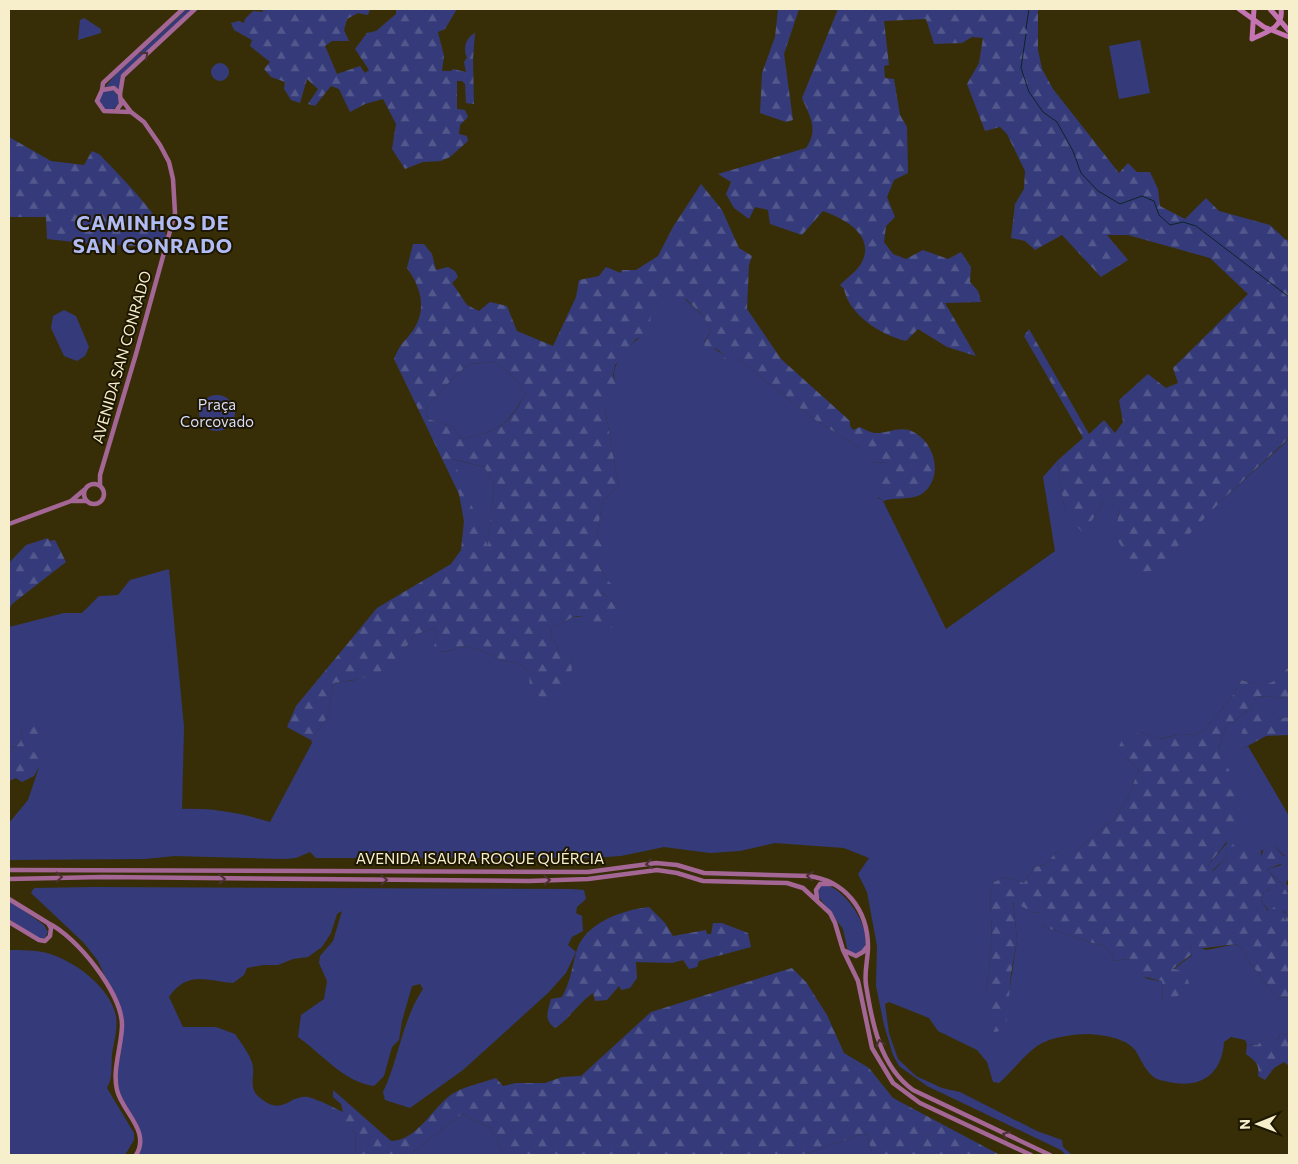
<svg xmlns="http://www.w3.org/2000/svg" width="1298" height="1164" viewBox="0 0 1298 1164" font-family="Commissioner,sans-serif">
<style>
.green{fill:#353b7a}
.forest{fill:url(#forest-firs);fill-rule:evenodd}
.lines{fill:none;stroke-linecap:round;stroke-linejoin:round}
.stream{stroke:#0d2329;stroke-width:1}
.secondary{stroke:#a46695;stroke-width:4.5}
.primary{stroke:#c474b2;stroke-width:5}
.oneway{stroke:#4c3234}
.labels{text-anchor:middle;dominant-baseline:central;stroke-width:4;stroke-linejoin:round;paint-order:stroke}
.street-label{font-size:15px;fill:#f7efcc;stroke:#1d1600}
.park-label{font-size:15px;fill:#d9def8;stroke:#1d1600}
.district-label{font-size:20px;font-weight:bold;letter-spacing:1px;fill:#b1bcf4;stroke:#1d1600}
</style>
<defs>
<pattern id="forest-firs" width="22" height="20" patternUnits="userSpaceOnUse" patternTransform="scale(1.25)"><rect width="22" height="20" fill="#353b7a"/><path d="M5 1l3.5 6h-7zM16 11l3.5 6h-7z" fill="#53588c"/></pattern>
</defs>
<rect width="100%" height="100%" fill="#372e08"/>
<path class="green" d="M187,9H192L121,75L119,86L120,91L111,86L105,87L117,73Z
M84,18L101,29V33L78,40L80,20Z
M1140,40L1150,93L1119,99L1109,46Z
M211 72a9 9 0 1 1 18 0a9 9 0 1 1-18 0Z
M99 100a10 10 0 1 1 20 0a10 10 0 1 1-20 0Z
M672,299H685L704,317L711,331L704,342L726,356L736,357L811,417L861,449L873,463L885,462L894,468L886,476L878,498L883,501L946,629L1055,551L1043,477L1057,461L1065,512L1093,519L1105,498H1113L1122,502L1118,516L1197,525L1223,499L1285,443L1289,435V669L1288,667C1272,688 1265,687 1241,680L1232,697L1204,730L1195,735L1182,734L1158,739L1141,732L1126,758L1139,769L1129,795L1114,819L1064,860L1057,851L1046,864L1035,867L1024,883L1005,877L994,882L990,892L992,940L986,993L1008,999L1017,940L1013,900L1031,912L1043,913L1048,918L1042,926L1088,942L1103,945L1112,954L1114,961L1127,959L1136,961L1130,970L1148,979L1162,981L1163,1005L1173,970L1192,955L1190,947L1192,945L1206,950L1237,944L1246,953L1249,961L1277,998L1289,997V1035L1280,1034L1279,1039L1276,1040L1268,1035L1257,1045L1247,1044L1245,1040L1231,1037L1224,1042C1222,1074 1201,1089 1169,1082C1165,1081 1158,1080 1155,1078C1145,1071 1141,1059 1135,1050C1126,1038 1103,1035 1089,1034C1074,1034 1050,1037 1037,1046C1023,1056 1012,1072 999,1083L993,1082L987,1062L977,1050L938,1031L929,1018L889,1002L885,1004L889,1033L898,1059L916,1076L942,1088L960,1092L1037,1131L1062,1140L1063,1147L1072,1155H1066L1061,1150L927,1086L899,1066L893,1055L884,1025L876,986L877,946L867,892L858,874L869,858L844,848L775,843L740,851L710,853L664,847L621,856L591,858H316L310,852L296,858L284,859L175,856L145,859L9,860V823L28,800L39,767L23,727L20,742L15,748L9,745V627L64,613H82L99,596L118,595L130,580L169,569L184,727L182,809C213,808 240,813 270,822L312,743L311,740L329,715L333,683L355,680L406,648L414,635L435,628L437,636L434,650C447,655 453,648 465,646L483,651L503,661L518,663L529,671L572,664L569,655L558,652L557,644L551,638L552,627C564,626 571,612 585,618L620,609L602,592V585L607,580L598,564L596,538L603,500L619,486L605,410L616,386C616,382 614,378 614,375C613,361 633,341 644,335L655,302Z
M64,310L76,316L89,347L85,356L77,361L64,356L51,328L53,316Z
M495,362L516,379L525,394C506,428 499,430 462,439L452,426L428,419L425,409L455,376L469,364Z
M199 413a18 18 0 1 1 36 0a18 18 0 1 1-36 0Z
M452,459L484,467L494,484L488,547Z
M1289,695V717L1277,719L1242,749L1248,746L1289,816V876L1286,884L1289,886V899L1283,911L1287,916L1285,920L1276,907L1269,911L1261,901L1264,892L1270,889L1278,894H1288C1284,883 1274,878 1267,869L1281,865L1285,856L1273,845L1261,851V858H1257L1249,852L1227,851L1226,858L1212,871L1208,865L1227,843V771L1219,746L1226,727L1251,708L1257,696L1288,698Z
M822,885C842,883 872,928 865,947C864,950 860,953 857,956L848,952L843,929L818,896V889Z
M94,887L572,889L584,890L586,899L577,907L576,913L582,916L583,931L572,937L568,945L576,952L566,973L548,993L463,1070L410,1108L385,1100L383,1092C399,1059 402,1020 423,989L420,984L412,986L402,1021L399,1040L392,1047L384,1076L374,1086C344,1082 323,1055 298,1037L301,1015L324,999L327,981L319,963L320,956L333,941L342,911L337,914L331,933L322,947L308,957L293,959L278,965H263L247,968L244,975L233,983C206,981 188,970 169,997L183,1027H216L235,1034C241,1043 253,1058 253,1068C254,1078 249,1089 259,1097C283,1118 289,1094 308,1097C327,1101 343,1122 356,1134L355,1155H136L141,1140L116,1085L122,1022L107,981L98,961L84,943L31,893L34,888Z
M9,900L44,925L48,932L45,938L39,939L9,919Z
M9,950C22,950 35,950 47,953C75,961 110,987 116,1016C118,1029 114,1041 112,1054C111,1065 113,1078 107,1088L134,1133V1140L125,1155H9Z
M462,1114L491,1128L504,1155H409Z
M866,1133L873,1155H802Z"/>
<path class="forest" d="M262,9H370L368,15L358,13L347,19L344,30L349,41H332L325,46L337,74L360,66L365,73L369,70L355,49L367,33L376,31L396,14V9H457L445,29L438,32L444,56L442,71H451L453,69L466,72L464,62L467,58C463,49 465,38 475,33L473,59L474,104L466,103L465,84L462,81H457V109L465,110L468,117L460,125L459,134L467,136L468,141L450,157L441,161L423,162L405,169L392,149L396,124L383,99L365,104L350,112L339,89L331,86L315,106L308,104L318,89L307,79L300,103L291,100L284,89L285,82L271,77L264,69L270,62L250,46L252,40L234,30L231,23L239,21L244,23L245,19L253,11L263,12Z
M778,9H799L784,54L793,120L786,122L760,113L762,73L775,37Z
M838,9H1038V50L1042,69L1053,89L1119,173L1128,163L1137,172H1150L1158,189L1160,206L1185,219L1206,198L1219,211L1270,225L1286,240L1289,239V435L1285,442L1223,499L1155,570L1138,573L1115,536L1121,502L1113,498H1105L1093,519L1082,532L1065,513L1057,461L1083,438L1024,336L1029,329L1089,434L1104,420L1115,433L1123,422L1119,400L1148,374L1166,388L1178,383L1173,368L1248,294L1210,258L1128,235H1107L1128,260L1101,277L1062,235L1035,250L1025,241L1011,238L1015,204L1024,189L1025,171L1007,134L1000,127L985,131L967,84L979,63L983,38L972,37L962,43L934,44L926,19L884,21L889,65L884,66L885,78L894,79L900,115L907,127L908,173L894,180L887,197L895,217L886,226L884,242L893,254L906,259L923,250L948,259L961,252L971,267L970,282L978,291L981,302L945,303L976,356L947,347L918,329L906,341C881,335 849,315 844,289L840,285C847,278 857,271 862,262C875,235 845,219 823,211L802,235L770,224L768,210L755,207L749,219L734,208L726,194L731,182L718,174L806,148C819,129 810,117 802,98Z
M9,137L51,161L84,165L92,151L99,154C112,167 170,226 167,241L156,247L93,244L47,239L46,217H9Z
M701,184L722,210L739,248L752,256L749,265L747,309L781,359L850,421V426L853,430L860,427C864,429 870,432 874,433C885,434 897,427 909,430C935,439 946,479 920,495C910,500 895,497 883,501L879,498L870,482L876,475L886,476L887,471L893,468L885,462L873,463L865,459L861,449L811,417L736,357L727,364L723,362L725,356C719,349 714,347 705,348L704,343L711,331L704,317L686,299L655,302L650,320L655,329L650,334L636,339L615,365L613,375L617,386L605,410L619,486L603,500L596,538L603,545L605,559L598,564L607,580L615,587L611,589L602,585V592L620,609L615,628L589,625C578,604 566,626 552,627L551,638L557,644L558,652L569,654L572,664L571,682L563,686L557,695L543,699L530,690L529,671L518,663L503,661L483,651L465,646C453,648 446,655 433,650L437,636L435,628L414,635C391,674 376,677 333,683L329,715L311,740L287,727L296,706L377,608L451,564L461,550L464,521L459,494L394,359C399,347 400,346 408,337C428,314 423,290 407,268L413,244H424L432,254L436,270L448,267L455,271L458,277L452,283L467,305L479,311L490,302L507,306L517,331L553,346L576,297L579,280L599,276L606,267L621,273L622,270H636L658,256L673,227ZM495,362L516,379L525,394C507,428 499,430 462,439L452,426L428,419L425,409L455,376L469,364ZM453,459L484,467L494,484L488,546Z
M48,538L50,541L55,540L66,562L12,604L9,610V563L26,545Z
M1289,666L1288,698L1257,696L1251,708L1226,727L1219,746C1223,758 1239,791 1240,800C1242,827 1224,846 1208,865L1213,871L1226,858L1227,851L1233,844L1243,847L1257,858L1261,857L1265,845H1273L1285,857L1286,862L1267,869C1274,879 1284,883 1288,894H1278L1269,889L1264,892L1261,901L1268,911L1276,906L1285,920L1287,916L1280,905L1282,902L1289,899V997L1277,998L1249,961L1246,953L1237,944L1196,949L1192,945L1190,947L1192,954L1173,969L1184,971L1191,988L1163,1005L1162,981L1136,975L1129,970L1135,961L1127,959L1114,961L1112,954L1103,945L1088,942L1042,926L1047,918L1043,913L1031,912L1013,901L1017,940L1011,974L1006,1030L994,1032L986,993L992,940L990,892L994,882L1005,877L1024,883L1035,867L1046,864L1057,851L1065,859L1114,819L1129,795L1139,769L1126,758L1119,747L1122,740L1141,732L1159,739L1182,734L1195,735L1204,730L1232,697L1241,680C1266,687 1272,687 1289,666Z
M1259,711L1277,719L1289,717V735L1266,736L1242,749L1236,747L1243,729Z
M32,724L42,728L39,767L34,776L22,782L16,778L9,781V745L15,748L20,742L23,727Z
M649,907L665,923L673,936L706,930L707,934H711L713,923H722L748,933L751,947L699,961L697,967L689,969L683,960L672,963L636,962L637,978L630,988L621,990L619,986L607,1000L595,1001L593,993C578,1003 568,1021 555,1028C543,1019 548,1012 551,999L562,997C571,980 571,971 576,953C583,924 621,910 649,907Z
M792,968L806,982L827,1015L844,1053L869,1068L893,1098L1000,1155H873L866,1133L802,1155H504L491,1128L462,1114L409,1155H355L356,1134L318,1100L343,1112L341,1104L333,1097V1090L391,1141C417,1141 433,1107 452,1094C465,1086 482,1083 496,1078L503,1086L516,1083H545L562,1077L581,1076L651,1012Z
M1280,1034L1289,1035V1066L1284,1062L1274,1068L1265,1080L1258,1076C1260,1064 1255,1061 1246,1054L1247,1044L1257,1045L1268,1035H1273L1276,1040L1279,1039Z"/>
<g class="lines">
<path class="stream" d="M1026,29L1029,9
M1026,34L1021,68L1029,92L1043,112L1057,122L1073,151L1081,173L1098,191L1120,204L1142,196L1154,201L1159,215L1170,225L1183,222L1196,226L1289,297"/>
<path class="secondary" d="M102,90L103,83L183,9
M120,94L123,76L195,9
M116,111L121,104L120,94L114,88L102,90L97,101L104,111L131,112
M84 494a10 10 0 1 1 20 0a10 10 0 1 1-20 0Z
M100,486V475L136,354L175,213L173,179L169,162L160,145L144,122L131,112L122,100
M71,501H87
M9,524L71,501L84,490
M9,870L588,872L656,863L677,865L704,873L808,876C844,880 868,909 868,947C868,959 864,972 866,985C872,1023 880,1066 913,1090L1050,1155
M9,879L103,877L529,881L588,879L657,870L677,873L703,881L787,883L803,888L830,913L835,923L843,950L858,981L872,1048L893,1083L920,1103L1031,1155
M9,899L48,923L51,928L50,936L45,941L39,940L9,922
M817,899L816,890L820,884H833
M48,923C76,936 122,993 122,1025C122,1045 112,1069 117,1090C122,1112 151,1131 136,1155
M843,950L856,956L863,952L867,947"/>
<path class="primary" d="M1239,9L1264,27L1289,37
M1270,9L1289,31
M1252,39C1266,32 1284,28 1281,9
M1252,39L1254,9"/>
</g>
<defs><path id="oneway-chevron" d="M-2-3.5L2.5 0L-2 3.5" fill="none" stroke-width="1.6" stroke-linecap="round" stroke-linejoin="round" transform="scale(1.25)"/></defs>
<g class="oneway">
<use href="#oneway-chevron" transform="translate(145 55) rotate(-43)"/>
<use href="#oneway-chevron" transform="translate(649 864) rotate(171)"/>
<use href="#oneway-chevron" transform="translate(810 876) rotate(-174)"/>
<use href="#oneway-chevron" transform="translate(59 877) rotate(-1)"/>
<use href="#oneway-chevron" transform="translate(222 879)"/>
<use href="#oneway-chevron" transform="translate(384 880) rotate(1)"/>
<use href="#oneway-chevron" transform="translate(547 880) rotate(-3)"/>
<use href="#oneway-chevron" transform="translate(880 1043) rotate(-105)"/>
<use href="#oneway-chevron" transform="translate(1006 1135) rotate(-155)"/>
</g>
<g class="labels">
<g class="street-label">
<text transform="translate(121 357) rotate(-74)">AVENIDA SAN CONRADO</text>
<text x="480" y="858">AVENIDA ISAURA ROQUE QUÉRCIA</text>
</g>
<g class="park-label">
<text x="217" y="404">Praça<tspan x="217" dy="17">Corcovado</tspan></text>
</g>
<g class="district-label">
<text x="153" y="222">CAMINHOS DE<tspan x="153" dy="23">SAN CONRADO</tspan></text>
</g>
</g>
<rect width="1298" height="1164" fill="none" stroke="#f7efcc" stroke-width="20"/>
<g transform="translate(1258 1124) rotate(269)" stroke="#1d1600" stroke-width="4" paint-order="stroke">
<path d="M0-4L9 19L0 12L-9 19Z" fill="#f7efcc"/>
<text y="-8" font-size="14" font-weight="bold" text-anchor="middle" fill="#f7efcc">N</text>
</g>
</svg>
